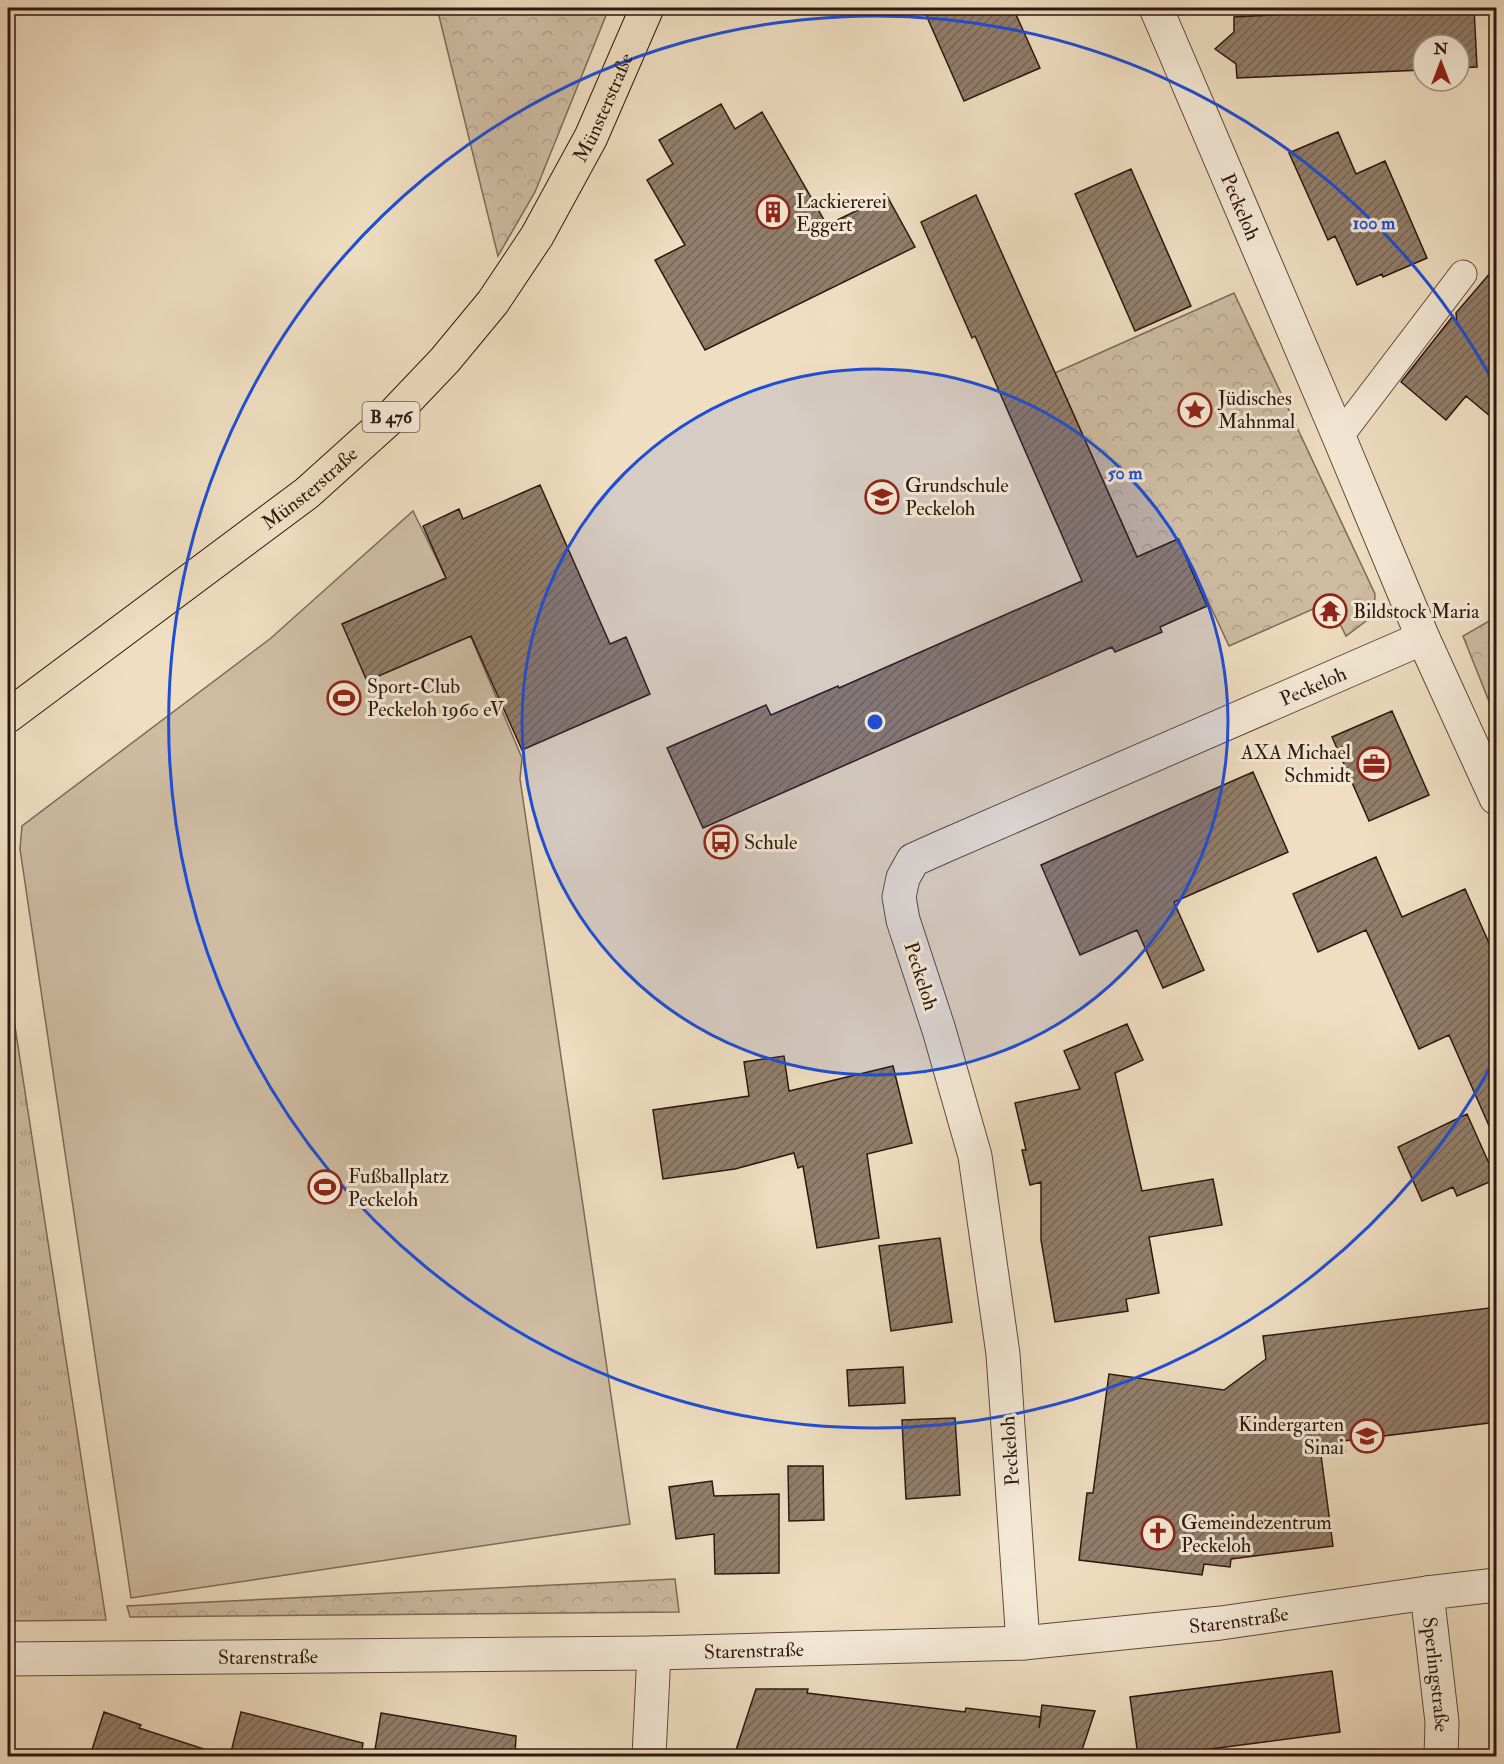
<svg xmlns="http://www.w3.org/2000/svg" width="1504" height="1764" viewBox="0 0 1504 1764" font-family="'IM FELL Double Pica',serif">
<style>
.grass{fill:url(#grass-tufts);stroke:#7e6a58;stroke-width:1.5}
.forest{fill:url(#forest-crowns);stroke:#7e6a58;stroke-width:1.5}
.pitch{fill:#cebca3;stroke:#7e6a58;stroke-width:1.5}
.building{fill:url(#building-hatch);stroke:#2e170e;stroke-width:1.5}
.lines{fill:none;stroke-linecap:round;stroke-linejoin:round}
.service-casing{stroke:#5e493b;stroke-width:29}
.minor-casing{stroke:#5e493b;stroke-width:35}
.primary-casing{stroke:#2e170e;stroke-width:35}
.service{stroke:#f5ead7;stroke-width:27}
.minor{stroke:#f5ead7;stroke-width:33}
.primary{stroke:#efdec1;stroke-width:33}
.ring{fill:none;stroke:#1d4ed8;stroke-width:3}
.labels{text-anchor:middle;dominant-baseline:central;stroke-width:6;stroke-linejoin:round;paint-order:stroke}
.shield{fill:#f5ead7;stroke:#6a564a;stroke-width:1.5}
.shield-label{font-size:18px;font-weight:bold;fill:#2e170e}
.street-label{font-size:20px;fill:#2e170e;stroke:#f5ead7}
.poi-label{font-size:20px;fill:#2e170e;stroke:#f5ead7;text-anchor:start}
.centre{fill:#1d4ed8;stroke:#f5ead7;stroke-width:3}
.ring-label{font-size:18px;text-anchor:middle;font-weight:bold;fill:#1d4ed8;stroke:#f5ead7;stroke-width:6;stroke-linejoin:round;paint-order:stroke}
</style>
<defs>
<pattern id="grass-tufts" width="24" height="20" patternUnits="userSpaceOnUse" patternTransform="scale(1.5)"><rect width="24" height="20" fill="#cebca3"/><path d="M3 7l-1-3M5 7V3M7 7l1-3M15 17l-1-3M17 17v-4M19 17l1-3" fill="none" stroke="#b1a18b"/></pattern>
<pattern id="forest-crowns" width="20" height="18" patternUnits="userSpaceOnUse" patternTransform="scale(1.5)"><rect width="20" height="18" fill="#cebca3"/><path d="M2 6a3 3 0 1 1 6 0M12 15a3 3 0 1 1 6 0" fill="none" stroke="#b1a18b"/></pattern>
<pattern id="building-hatch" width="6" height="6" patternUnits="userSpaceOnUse" patternTransform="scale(1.5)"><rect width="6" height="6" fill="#927e6b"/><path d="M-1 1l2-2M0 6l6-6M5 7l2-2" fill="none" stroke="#786656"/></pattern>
</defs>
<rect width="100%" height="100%" fill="#efdec1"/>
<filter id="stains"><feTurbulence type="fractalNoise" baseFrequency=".00333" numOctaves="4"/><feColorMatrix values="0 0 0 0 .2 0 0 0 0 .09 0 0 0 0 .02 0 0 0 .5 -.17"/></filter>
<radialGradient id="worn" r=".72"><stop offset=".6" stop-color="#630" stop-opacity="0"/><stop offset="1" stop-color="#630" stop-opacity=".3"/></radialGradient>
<path class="grass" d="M8,981L106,1620L8,1621Z"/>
<path class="forest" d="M437,8H609L535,192L498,256Z
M1234,293L1375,594L1374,615L1346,636L1329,602L1229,646L1179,539L1137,557L1055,373Z
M1496,617V719L1463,636Z
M675,1579L679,1612L130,1617L127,1606Z"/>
<path class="pitch" d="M413,511L446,578L522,758L520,779L630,1524L131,1598L20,849L22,826L271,638Z"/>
<path class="building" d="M923,8H1013L1040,68L964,101Z
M1344,8H1474L1477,67L1459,68V45H1423V70L1237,78L1236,64L1215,49L1234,32V17L1344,11Z
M721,104L735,129L762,112L827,225L887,196L915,247L705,350L655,260L685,245L647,180L673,164L659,140Z
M1338,132L1356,174L1385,161L1427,258L1383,277L1382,274L1357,285L1335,236L1328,240L1289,153Z
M1131,169L1191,306L1135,331L1075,194Z
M976,195L1137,557L1178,539L1207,606L1160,627L1162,632L1115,652L1112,647L703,828L667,748L766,705L771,715L838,686L839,688L1082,581L975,336L972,338L921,222Z
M1497,265V422L1466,396L1446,420L1401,382L1453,316L1457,324L1456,313Z
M540,485L610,644L626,637L650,694L522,750L471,636L367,681L342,624L446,578L423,526L459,509L463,519Z
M1392,711L1429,795L1369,821L1332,737Z
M1253,772L1288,852L1174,902L1204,970L1163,988L1137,930L1080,955L1041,865Z
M1376,857L1402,917L1465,889L1497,961V1144L1449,1035L1419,1049L1366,930L1318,952L1293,894Z
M1127,1024L1143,1060L1115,1073L1142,1191L1213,1179L1222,1225L1149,1237L1159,1293L1126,1299L1128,1311L1055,1322L1041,1240V1182L1030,1185L1022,1150H1026L1015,1103L1080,1089L1064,1051Z
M784,1056L789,1091L893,1066L912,1143L867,1154L879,1238L817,1248L803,1166L798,1168L794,1153L735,1169L663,1179L653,1110L749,1096L744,1062Z
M1467,1114L1496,1179L1457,1196L1453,1187L1422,1201L1398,1147Z
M940,1238L952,1322L891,1331L879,1246Z
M1497,1307V1422L1343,1441L1345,1452L1321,1455L1333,1546L1231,1559L1230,1567L1204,1564L1202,1575L1079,1560L1087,1493H1093L1109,1374L1224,1390L1266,1359L1263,1336Z
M903,1367L905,1403L849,1406L847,1370Z
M955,1418L960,1495L906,1499L902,1420Z
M788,1466H823L824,1520L789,1521Z
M712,1481L714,1496L779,1494V1573L715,1574L714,1534L676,1539L669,1487Z
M1332,1671L1340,1732L1203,1750L1204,1756H1138L1130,1697Z
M756,1689H808L807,1693L965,1712L966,1708L1041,1717L1039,1728L1042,1705L1095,1711L1080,1756L1037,1751L1036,1756H734Z
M104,1712L141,1725L139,1728L204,1749L203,1756H90Z
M241,1712L363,1743L361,1756H230Z
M381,1713L516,1736L515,1756H374Z"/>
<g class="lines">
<g class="service-casing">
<path id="service" d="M1339,437L1463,274"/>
</g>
<g class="minor-casing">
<g id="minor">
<path id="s1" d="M1156,8L1339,437L1423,638L1496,798"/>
<path id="s2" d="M1427,1593L1442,1722L1441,1756"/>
<path id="s3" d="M1023,1643L1003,1354L975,1156L939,1030L903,920L899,897L903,878L913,860L942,847L1423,638"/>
<path id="s4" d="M8,1659L654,1653L1023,1643L1221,1623L1427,1593L1496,1585"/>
<path d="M649,1756L654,1653"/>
</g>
</g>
<g class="primary-casing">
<g id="primary">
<path id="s5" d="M8,716L307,493L388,420L445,360L493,302L537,236L591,137L647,8"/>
</g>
</g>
<use href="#service" class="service"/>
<use href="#minor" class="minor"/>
<use href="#primary" class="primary"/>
</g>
<circle cx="875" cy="722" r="353" fill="#1d4ed8" fill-opacity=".12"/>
<g class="ring">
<circle cx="875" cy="722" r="353"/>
<path d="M1495 1059A706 706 0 1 1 1495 385"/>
</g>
<defs>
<g id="building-ring" transform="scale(1.725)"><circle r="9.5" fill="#f5ead7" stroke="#8f2418" stroke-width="1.5"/><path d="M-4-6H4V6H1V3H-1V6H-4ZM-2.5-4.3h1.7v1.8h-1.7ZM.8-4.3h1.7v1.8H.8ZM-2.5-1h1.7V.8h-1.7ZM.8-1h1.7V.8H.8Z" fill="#8f2418"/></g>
<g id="sight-ring" transform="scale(1.725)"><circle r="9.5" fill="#f5ead7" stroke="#8f2418" stroke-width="1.5"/><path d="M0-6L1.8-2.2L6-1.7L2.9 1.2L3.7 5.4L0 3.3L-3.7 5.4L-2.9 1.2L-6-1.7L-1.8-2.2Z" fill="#8f2418"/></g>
<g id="school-ring" transform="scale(1.725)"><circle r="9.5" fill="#f5ead7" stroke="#8f2418" stroke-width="1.5"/><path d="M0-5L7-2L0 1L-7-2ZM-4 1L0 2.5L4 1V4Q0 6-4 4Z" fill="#8f2418"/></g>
<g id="temple-ring" transform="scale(1.725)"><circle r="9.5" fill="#f5ead7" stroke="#8f2418" stroke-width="1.5"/><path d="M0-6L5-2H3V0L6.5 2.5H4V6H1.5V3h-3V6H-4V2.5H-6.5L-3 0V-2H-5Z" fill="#8f2418"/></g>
<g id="stadium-ring" transform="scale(1.725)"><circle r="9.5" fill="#f5ead7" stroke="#8f2418" stroke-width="1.5"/><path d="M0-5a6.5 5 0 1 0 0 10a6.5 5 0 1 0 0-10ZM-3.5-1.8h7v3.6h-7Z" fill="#8f2418"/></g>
<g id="office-ring" transform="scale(1.725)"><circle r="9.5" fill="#f5ead7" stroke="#8f2418" stroke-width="1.5"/><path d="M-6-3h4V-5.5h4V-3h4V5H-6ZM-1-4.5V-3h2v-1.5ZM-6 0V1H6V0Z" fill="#8f2418"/></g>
<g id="bus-ring" transform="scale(1.725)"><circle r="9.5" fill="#f5ead7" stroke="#8f2418" stroke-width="1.5"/><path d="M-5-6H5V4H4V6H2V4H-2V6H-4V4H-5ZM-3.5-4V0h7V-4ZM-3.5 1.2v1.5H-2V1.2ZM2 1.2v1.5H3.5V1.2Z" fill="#8f2418"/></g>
<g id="church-ring" transform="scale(1.725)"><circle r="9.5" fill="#f5ead7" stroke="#8f2418" stroke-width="1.5"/><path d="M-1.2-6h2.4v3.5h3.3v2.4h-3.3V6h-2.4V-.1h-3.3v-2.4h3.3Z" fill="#8f2418"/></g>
</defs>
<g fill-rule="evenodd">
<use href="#building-ring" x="773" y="212"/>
<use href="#sight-ring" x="1195" y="410"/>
<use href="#school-ring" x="882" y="497"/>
<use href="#temple-ring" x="1330" y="611"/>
<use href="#stadium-ring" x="344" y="698"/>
<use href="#office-ring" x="1374" y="764"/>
<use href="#bus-ring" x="721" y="842"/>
<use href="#stadium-ring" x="325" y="1187"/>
<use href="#school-ring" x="1367" y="1436"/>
<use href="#church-ring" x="1158" y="1533"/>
</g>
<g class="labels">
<rect class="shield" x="362.5" y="402" width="57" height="30" rx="4.5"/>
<g class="shield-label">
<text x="391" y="417">B 476</text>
</g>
<g class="street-label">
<text stroke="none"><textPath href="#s5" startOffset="864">Münsterstraße</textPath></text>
<text stroke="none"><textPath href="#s1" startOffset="216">Peckeloh</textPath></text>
<text stroke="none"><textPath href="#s5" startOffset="378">Münsterstraße</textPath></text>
<text stroke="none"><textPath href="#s3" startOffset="1236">Peckeloh</textPath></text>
<text transform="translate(921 976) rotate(72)">Peckeloh</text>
<text transform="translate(1010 1451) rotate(-94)">Peckeloh</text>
<text stroke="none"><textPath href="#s4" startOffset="1232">Starenstraße</textPath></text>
<text stroke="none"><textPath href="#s4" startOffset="746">Starenstraße</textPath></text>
<text stroke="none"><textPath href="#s4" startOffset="260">Starenstraße</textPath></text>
<text stroke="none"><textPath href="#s2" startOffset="82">Sperlingstraße</textPath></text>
</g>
<g class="poi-label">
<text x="796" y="201">Lackiererei<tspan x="796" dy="23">Eggert</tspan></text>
<text x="1218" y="398">Jüdisches<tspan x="1218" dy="23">Mahnmal</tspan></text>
<text x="905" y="485">Grundschule<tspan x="905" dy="23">Peckeloh</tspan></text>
<text x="1353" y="611">Bildstock Maria</text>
<text x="367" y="686">Sport-Club<tspan x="367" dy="23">Peckeloh 1960 eV</tspan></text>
<text x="1351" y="752" text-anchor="end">AXA Michael<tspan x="1351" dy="23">Schmidt</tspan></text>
<text x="744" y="842">Schule</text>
<text x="348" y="1176">Fußballplatz<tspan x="348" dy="23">Peckeloh</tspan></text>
<text x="1344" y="1424" text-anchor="end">Kindergarten<tspan x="1344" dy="23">Sinai</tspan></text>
<text x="1181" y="1522">Gemeindezentrum<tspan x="1181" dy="23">Peckeloh</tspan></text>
</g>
</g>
<circle cx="875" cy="722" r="9" class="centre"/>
<g class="ring-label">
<text x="1374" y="229">100 m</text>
<text x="1125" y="479">50 m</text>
</g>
<rect width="1504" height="1764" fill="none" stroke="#efdec1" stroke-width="30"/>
<rect x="9" y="9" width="1486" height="1746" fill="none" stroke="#2e170e" stroke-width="3"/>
<rect x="15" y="15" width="1474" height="1734" fill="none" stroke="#2e170e" stroke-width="1.5"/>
<g transform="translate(1441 63)"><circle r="28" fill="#f5ead7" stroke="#a59687" stroke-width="1.5"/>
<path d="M0-4.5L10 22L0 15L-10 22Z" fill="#8f2418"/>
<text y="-9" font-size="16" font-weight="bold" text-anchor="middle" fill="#2e170e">N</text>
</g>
<rect width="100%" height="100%" filter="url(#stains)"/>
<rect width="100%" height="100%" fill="url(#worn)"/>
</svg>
